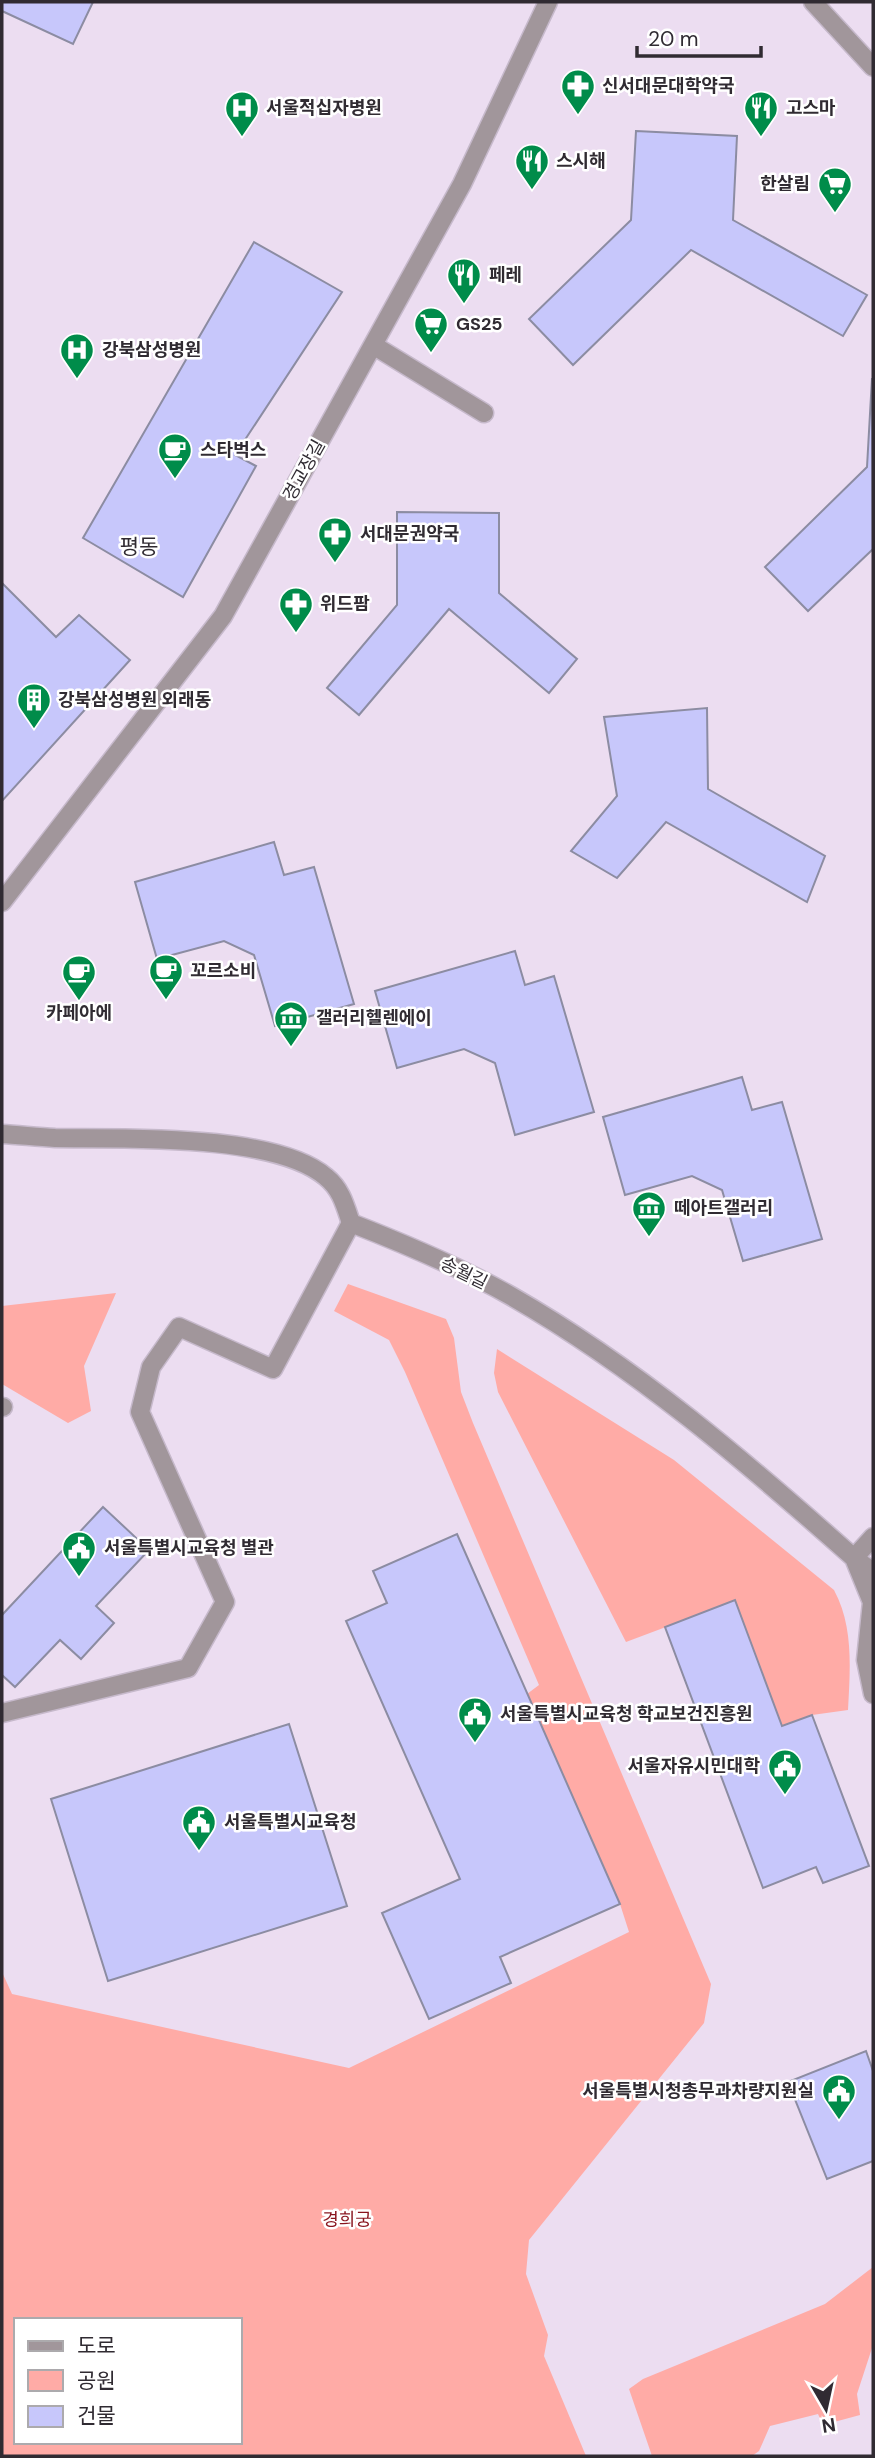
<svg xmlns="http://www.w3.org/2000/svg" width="875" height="2458" viewBox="0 0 875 2458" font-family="'DM Sans','Noto Sans KR',sans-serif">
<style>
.green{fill:#ffaba6;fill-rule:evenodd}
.building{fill:#c7c7fb;stroke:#8c8ca2;stroke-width:2}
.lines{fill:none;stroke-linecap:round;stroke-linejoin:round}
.lane-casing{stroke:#c6b9cb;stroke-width:21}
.street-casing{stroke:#c6b9cb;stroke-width:21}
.lane{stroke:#a1969b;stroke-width:18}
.street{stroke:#a1969b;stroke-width:18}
.labels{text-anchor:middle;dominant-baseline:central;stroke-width:5;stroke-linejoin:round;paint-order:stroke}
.poi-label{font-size:18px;font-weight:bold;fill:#302b32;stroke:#fff;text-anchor:start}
.street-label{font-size:18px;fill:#302b32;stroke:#fff}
.park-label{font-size:18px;fill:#89141e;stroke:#fff}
.quarter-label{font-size:21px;fill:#302b32;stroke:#fff}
</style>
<rect width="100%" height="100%" fill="#ecddf1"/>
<path class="green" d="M348,1284L446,1319L454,1338L461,1392L473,1423L711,1984L704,2023L529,2240L526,2274L548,2335L544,2356L586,2456H2V1972L12,1994L349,2068L629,1932L620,1904L527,1694L539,1685L405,1372L389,1340L334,1311ZM16,2320H240V2442H16Z
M116,1293L84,1366L91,1411L68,1423L2,1384V1306Z
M497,1349L674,1460L834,1590C854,1627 850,1670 848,1710L812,1715L782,1726L735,1601L626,1642L498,1392L494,1373Z
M873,2267V2345L857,2394L860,2415L823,2425L818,2414L770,2426L759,2451L752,2456H652L629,2389L643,2379L825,2304Z"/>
<path class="building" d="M2,2H93L73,44L2,11Z
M636,131L737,136L733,220L867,295L843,336L691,250L573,365L529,319L631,220Z
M254,242L342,292L235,455L256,466L183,597L83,538Z
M872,378L873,549L808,611L765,567L867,467Z
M397,512L499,513V593L577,659L549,693L449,609L359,715L327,688L397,605Z
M2,583L56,637L79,615L130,660L2,801Z
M707,708L708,789L825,856L807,902L666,822L617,878L571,851L617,796L604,717Z
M274,842L284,875L314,867L354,1004L275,1026L254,955L224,941L157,959L135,882Z
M515,951L525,985L554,976L594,1112L515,1135L495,1063L464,1049L397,1068L375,991Z
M742,1077L752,1110L782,1102L822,1239L743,1261L722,1190L692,1176L625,1195L603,1117Z
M103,1507L149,1550L96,1606L114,1623L81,1659L60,1640L15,1687L2,1675V1615Z
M457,1534L620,1904L500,1957L511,1983L429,2019L382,1913L460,1879L346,1621L387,1603L373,1571Z
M735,1600L782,1726L812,1715L869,1866L823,1883L816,1867L763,1888L665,1627Z
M289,1724L347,1906L108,1981L51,1799Z
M866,2051L873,2071V2161L827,2179L788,2082Z"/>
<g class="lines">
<g class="lane-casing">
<path id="lane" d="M813,2L873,67
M2,1407H3
M2,1713L188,1668L225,1602L140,1412L151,1367L179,1327L273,1369L351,1223"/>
</g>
<g class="street-casing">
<path id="street" d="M373,345L484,413
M2,902L223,616L462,184L548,2
M2,1134C19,1135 37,1137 55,1138C123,1139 274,1133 326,1177C341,1189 345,1205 351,1223C405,1244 460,1267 511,1296C637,1368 746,1462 854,1558L873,1572
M873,1537L854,1558L872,1602L866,1660L873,1694"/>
</g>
<use href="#lane" class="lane"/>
<use href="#street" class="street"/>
</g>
<defs>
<g id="pharmacy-pin" transform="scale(1.75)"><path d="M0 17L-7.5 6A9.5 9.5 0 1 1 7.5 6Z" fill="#008c4a" stroke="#fff"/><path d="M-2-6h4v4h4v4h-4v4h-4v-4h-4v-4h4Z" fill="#fff"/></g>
<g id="hospital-pin" transform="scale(1.75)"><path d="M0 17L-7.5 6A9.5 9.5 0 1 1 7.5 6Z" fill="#008c4a" stroke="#fff"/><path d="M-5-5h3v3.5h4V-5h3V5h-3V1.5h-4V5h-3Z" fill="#fff"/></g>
<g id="restaurant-pin" transform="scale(1.75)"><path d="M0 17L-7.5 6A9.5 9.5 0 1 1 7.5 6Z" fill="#008c4a" stroke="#fff"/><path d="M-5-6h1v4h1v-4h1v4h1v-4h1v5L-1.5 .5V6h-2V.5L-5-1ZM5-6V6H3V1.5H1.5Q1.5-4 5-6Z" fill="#fff"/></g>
<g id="supermarket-pin" transform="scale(1.75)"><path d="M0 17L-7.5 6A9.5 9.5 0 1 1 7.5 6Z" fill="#008c4a" stroke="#fff"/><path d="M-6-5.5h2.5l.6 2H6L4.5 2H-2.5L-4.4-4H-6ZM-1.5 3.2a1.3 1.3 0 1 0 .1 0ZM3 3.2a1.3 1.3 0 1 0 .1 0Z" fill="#fff"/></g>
<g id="cafe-pin" transform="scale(1.75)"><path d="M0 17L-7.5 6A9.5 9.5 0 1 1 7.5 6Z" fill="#008c4a" stroke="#fff"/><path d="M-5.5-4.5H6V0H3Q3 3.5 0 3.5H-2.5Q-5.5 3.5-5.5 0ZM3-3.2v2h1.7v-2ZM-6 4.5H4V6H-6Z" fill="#fff"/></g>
<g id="building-pin" transform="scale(1.75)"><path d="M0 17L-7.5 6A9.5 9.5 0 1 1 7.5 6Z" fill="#008c4a" stroke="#fff"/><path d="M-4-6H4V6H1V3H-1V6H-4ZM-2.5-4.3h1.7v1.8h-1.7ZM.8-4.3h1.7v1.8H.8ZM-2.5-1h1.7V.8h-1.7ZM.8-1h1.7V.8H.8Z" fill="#fff"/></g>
<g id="museum-pin" transform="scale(1.75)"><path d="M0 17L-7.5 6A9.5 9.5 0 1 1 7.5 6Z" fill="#008c4a" stroke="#fff"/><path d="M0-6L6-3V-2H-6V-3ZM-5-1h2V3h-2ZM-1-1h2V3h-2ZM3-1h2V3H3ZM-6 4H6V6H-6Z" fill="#fff"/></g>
<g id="civic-pin" transform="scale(1.75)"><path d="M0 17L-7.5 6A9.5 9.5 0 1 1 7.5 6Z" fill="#008c4a" stroke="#fff"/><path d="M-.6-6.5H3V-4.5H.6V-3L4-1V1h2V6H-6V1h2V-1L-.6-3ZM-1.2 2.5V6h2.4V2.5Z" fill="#fff"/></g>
</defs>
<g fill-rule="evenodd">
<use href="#pharmacy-pin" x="578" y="86"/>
<use href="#hospital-pin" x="242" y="108"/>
<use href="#restaurant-pin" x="761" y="108"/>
<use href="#restaurant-pin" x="532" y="161"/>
<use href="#supermarket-pin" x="835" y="184"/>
<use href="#restaurant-pin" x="464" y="275"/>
<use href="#supermarket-pin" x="431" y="324"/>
<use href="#hospital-pin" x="77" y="350"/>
<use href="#cafe-pin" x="175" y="450"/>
<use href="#pharmacy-pin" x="335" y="534"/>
<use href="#pharmacy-pin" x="296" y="604"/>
<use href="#building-pin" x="34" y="700"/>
<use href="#cafe-pin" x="166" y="971"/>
<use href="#cafe-pin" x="79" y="972"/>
<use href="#museum-pin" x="291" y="1018"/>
<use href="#museum-pin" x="649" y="1208"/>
<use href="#civic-pin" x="79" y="1548"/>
<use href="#civic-pin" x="475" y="1714"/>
<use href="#civic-pin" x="785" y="1766"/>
<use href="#civic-pin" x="199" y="1822"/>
<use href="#civic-pin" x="839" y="2091"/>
</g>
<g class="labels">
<g class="poi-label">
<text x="602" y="86">신서대문대학약국</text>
<text x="266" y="108">서울적십자병원</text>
<text x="786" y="108">고스마</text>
<text x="556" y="161">스시해</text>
<text x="810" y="184" text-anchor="end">한살림</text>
<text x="489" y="275">페레</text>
<text x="456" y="324">GS25</text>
<text x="102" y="350">강북삼성병원</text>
<text x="200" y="450">스타벅스</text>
<text x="360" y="534">서대문권약국</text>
<text x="320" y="604">위드팜</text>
<text x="58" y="700">강북삼성병원 외래동</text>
<text x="190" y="971">꼬르소비</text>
<text x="79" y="1013" text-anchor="middle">카페아에</text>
<text x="316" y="1018">갤러리헬렌에이</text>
<text x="674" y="1208">떼아트갤러리</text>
<text x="104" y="1548">서울특별시교육청 별관</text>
<text x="500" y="1714">서울특별시교육청 학교보건진흥원</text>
<text x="760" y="1766" text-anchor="end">서울자유시민대학</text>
<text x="224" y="1822">서울특별시교육청</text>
<text x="814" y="2091" text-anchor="end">서울특별시청총무과차량지원실</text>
</g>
<g class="street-label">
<text transform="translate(304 470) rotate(-61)">경교장길</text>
<text transform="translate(464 1273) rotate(26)">송월길</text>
</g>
<g class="park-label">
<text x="347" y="2220">경희궁</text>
</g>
<g class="quarter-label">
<text x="139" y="547">평동</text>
</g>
</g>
<rect width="875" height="2458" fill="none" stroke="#302b32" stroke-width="7"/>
<rect x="14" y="2318" width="228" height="126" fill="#ffffff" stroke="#acaaad" stroke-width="2"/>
<rect x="28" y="2341" width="35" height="10" fill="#a1969b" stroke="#acaaad" stroke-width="2"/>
<text x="77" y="2353" font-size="21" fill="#302b32">도로</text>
<rect x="28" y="2370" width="35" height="21" fill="#ffaba6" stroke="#acaaad" stroke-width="2"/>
<text x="77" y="2388" font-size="21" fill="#302b32">공원</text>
<rect x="28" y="2406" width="35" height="21" fill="#c7c7fb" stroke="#acaaad" stroke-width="2"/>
<text x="77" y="2423" font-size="21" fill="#302b32">건물</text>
<g transform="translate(826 2409) rotate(171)" stroke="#ffffff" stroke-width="5" paint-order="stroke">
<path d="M0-5L12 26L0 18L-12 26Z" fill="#302b32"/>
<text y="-10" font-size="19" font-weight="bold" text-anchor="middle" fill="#302b32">N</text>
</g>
<path d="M637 46v10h124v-10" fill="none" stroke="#302b32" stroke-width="3.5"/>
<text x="648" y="46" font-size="21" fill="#302b32" stroke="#ffffff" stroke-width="5" paint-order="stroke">20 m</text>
</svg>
